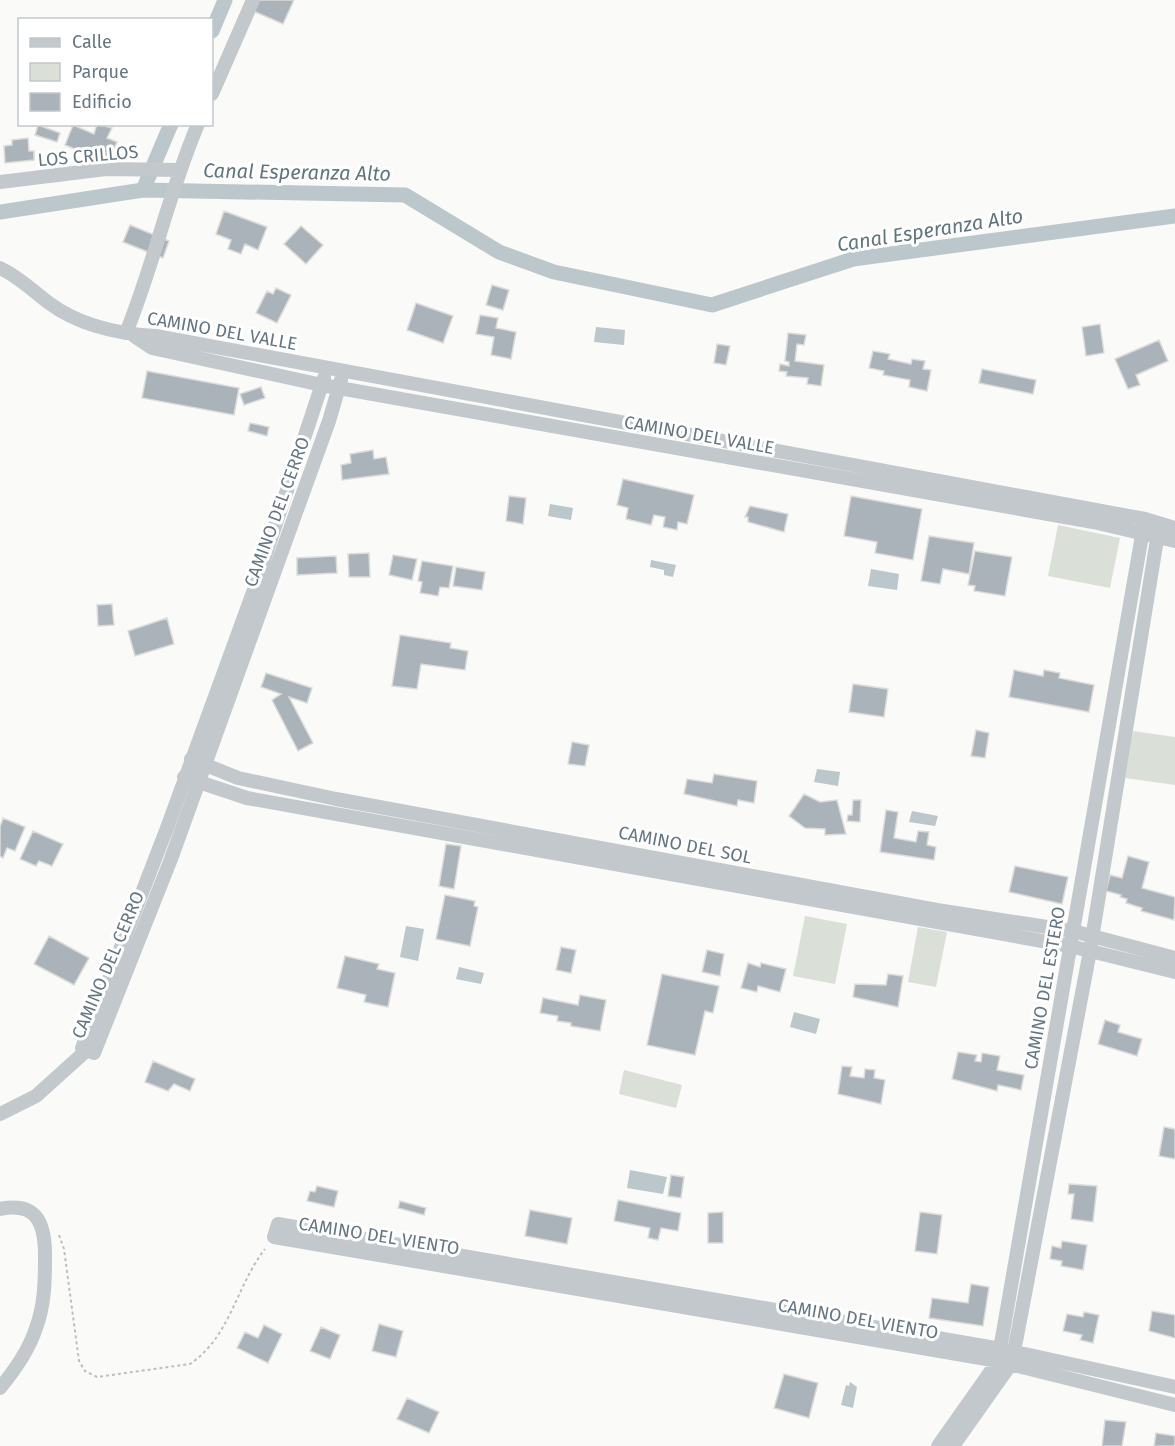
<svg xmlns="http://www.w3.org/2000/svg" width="1175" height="1446" viewBox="0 0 1175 1446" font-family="'Fira Sans',sans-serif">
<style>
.green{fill:#dadfd7}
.water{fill:#bbc7cb}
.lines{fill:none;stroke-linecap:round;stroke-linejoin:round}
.canal{stroke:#bbc7cb;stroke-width:15}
.building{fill:#aab3b9;stroke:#dcdcda;stroke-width:1.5}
.path{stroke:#bbbfc2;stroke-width:2;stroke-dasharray:3 3;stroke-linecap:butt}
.street{stroke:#c3c8cc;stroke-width:14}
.labels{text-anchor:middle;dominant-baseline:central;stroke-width:6;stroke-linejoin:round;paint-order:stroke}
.street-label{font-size:18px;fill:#657683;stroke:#fff}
.water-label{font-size:20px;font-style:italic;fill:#60757c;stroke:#fff}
</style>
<rect width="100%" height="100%" fill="#fafaf8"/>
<path class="green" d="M1058,525L1120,538L1110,588L1048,576Z
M1133,731L1175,737V785L1125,778Z
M805,916L847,924L835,984L793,976Z
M918,927L947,932L936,987L908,982Z
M624,1070L682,1085L676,1108L619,1094Z"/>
<path class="water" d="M596,327L625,330L624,345L594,342Z
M550,504L573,508L571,520L548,516Z
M651,560L676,565L673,577L664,575V570L650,567Z
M871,569L899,574L897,590L868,586Z
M817,769L840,772L838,786L814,782Z
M912,811L938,816L935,826L909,822Z
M406,926L424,929L418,961L400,957Z
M459,967L484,973L481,984L456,979Z
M794,1012L820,1019L816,1034L790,1027Z
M630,1170L667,1177L663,1194L627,1188Z
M850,1382L857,1387L853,1408L841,1405L846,1385L849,1386Z"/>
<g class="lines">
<path class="canal" d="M212,31L225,0
M143,190L171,124
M0,212L143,190L405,195L499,252L554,272L712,305L853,259L1175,216"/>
</g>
<path class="building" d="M258,0H294L283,24L253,11Z
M97,124L112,128L107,138L117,142L108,163L65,145L73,125L94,134Z
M38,125L60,133L57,142L35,135Z
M28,138L29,151H34V160L5,163L4,146L12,145V140Z
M224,211L267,227L258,250L245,244L241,254L228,249L231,240L216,234Z
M130,225L169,241L163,258L123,242Z
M301,226L323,245L306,264L284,244Z
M492,285L509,290L503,310L486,305Z
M276,288L291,295L277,323L256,313L267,291L273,294Z
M416,303L453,316L443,343L407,330Z
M480,315L498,318L496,328L516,332L511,359L491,355L494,337L476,334Z
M1100,324L1104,353L1086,356L1082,327Z
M788,333L806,335L804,345L797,344L795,361L824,365L821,386L807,384L808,378L786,376L787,372L779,371L780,364L789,366V362L785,361Z
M1159,340L1168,361L1136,375L1140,385L1128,389L1115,359Z
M717,344L730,346L726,365L714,363Z
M873,351L890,354L888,359L911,364L912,359L925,361L923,369L931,370L927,391L909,387L910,380L883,375L884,371L869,368Z
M982,369L1036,380L1033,394L979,383Z
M147,371L239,388L234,415L142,398Z
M261,387L265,398L244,405L240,394Z
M250,423L269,427L267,436L248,431Z
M373,450L374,459L386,457L389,474L342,480L341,465L351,463L350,454Z
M623,479L694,495L687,524L678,522L677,530L663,527L665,517L654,515L651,525L626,519L628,508L617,505Z
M509,496L526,498L523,524L506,521Z
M851,496L922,509L913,560L875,553L877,542L844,536Z
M750,506L788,514L784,532L748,522V517H745Z
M929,536L974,543L969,574L943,569L940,584L921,581Z
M975,551L1012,557L1005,596L974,591L975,586L968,585Z
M369,553L370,577H349L348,554Z
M393,555L417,559L412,580L389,575Z
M336,556L337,573L297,575V558Z
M422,561L453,566L449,588L440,587L438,596L420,593L422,582L418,581Z
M456,567L485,572L482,590L453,586Z
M112,604L114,625L98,626L97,605Z
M167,618L174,644L135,656L128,631Z
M400,635L451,643L450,648L468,651L465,670L421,664L417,689L392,686Z
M1014,670L1043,676L1044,670L1060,673L1059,678L1094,685L1089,712L1009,697Z
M266,673L312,688L307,703L289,697L313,743L298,751L272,700L281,694L261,687Z
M853,684L888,689L884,717L849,712Z
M976,730L989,733L985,758L971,756Z
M572,742L589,745L585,766L568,764Z
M714,774L757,781L754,803L738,800L737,806L684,794L687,779L712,783Z
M804,794L820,802L837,800L846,834L825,835V829L805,828L789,816Z
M853,800H861L860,822L847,821L848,815H852Z
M886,810L898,812L894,838L916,842L918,831L929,832L927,845L936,847L934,860L880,852Z
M3,818L25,827L15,851L7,848L3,858L0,856V827Z
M33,831L63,844L52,866L39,861L36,866L20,859Z
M446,844L461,846L454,889L439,886Z
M1128,856L1149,862L1142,888L1175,897L1174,920L1141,911L1142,908L1126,903L1127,899L1120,897L1121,895L1106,891L1110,875L1122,878Z
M1015,866L1068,877L1062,904L1009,892Z
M445,895L475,901L474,906L478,907L470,946L436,939Z
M49,936L89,958L74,985L34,964Z
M561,947L576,950L571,973L556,970Z
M707,950L724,954L720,976L702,972Z
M345,956L379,964L377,969L395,973L388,1007L364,1002L366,995L337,988Z
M748,963L760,967L761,963L786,969L780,992L758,986L757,992L741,988Z
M662,974L719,986L713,1013L705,1011L695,1055L647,1045Z
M888,974L903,976L898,1007L853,997L855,984L886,985Z
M580,995L606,1000L600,1031L571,1026V1023L557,1021L558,1016L540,1013L543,998L578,1005Z
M1105,1020L1120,1025L1118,1032L1142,1039L1137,1056L1098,1044Z
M958,1052L977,1055L975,1061L981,1062L982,1053L1000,1056L997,1070L1024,1075L1021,1090L998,1085L997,1091L952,1079Z
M153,1061L195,1079L190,1091L174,1084L168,1091L145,1082Z
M842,1066L852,1067L850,1076L864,1078L865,1069L875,1070L874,1078L885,1080L881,1104L838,1094Z
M1164,1127L1175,1129V1159L1159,1156Z
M671,1175L684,1177L681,1198L668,1196Z
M1069,1184L1097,1186L1093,1222L1071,1219L1074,1194H1068Z
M317,1186L338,1191L334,1207L307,1201L310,1191L315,1192Z
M618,1200L681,1213L678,1231L661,1228L658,1240L648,1238L650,1228L614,1221Z
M400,1201L426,1208L424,1215L398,1208Z
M530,1210L572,1218L567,1244L525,1236Z
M723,1212V1243H708V1213Z
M920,1212L942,1215L937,1254L915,1251Z
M1062,1241L1087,1245L1083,1270L1061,1266L1062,1261L1050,1259L1052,1246L1061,1248Z
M971,1284L989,1287L983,1326L929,1318L932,1298L968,1303Z
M1152,1311L1175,1315V1338L1149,1331Z
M1084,1312L1099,1315L1093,1343L1080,1340L1082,1335L1063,1331L1067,1314L1083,1317Z
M379,1324L403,1331L396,1357L372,1351Z
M264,1325L282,1334L268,1363L237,1348L245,1332L258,1338Z
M321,1327L340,1335L330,1359L310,1351Z
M784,1374L818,1383L809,1418L774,1408Z
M407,1398L439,1412L429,1433L397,1419Z
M1105,1420L1126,1422L1122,1446H1102Z
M1156,1433L1175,1436V1446H1154Z"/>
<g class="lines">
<path class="path" d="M59,1235L64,1249L79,1361L85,1371L97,1377L190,1364C231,1336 236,1286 265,1249"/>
<path class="street" d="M212,94L253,0
M0,182L106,169L179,170
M0,268C19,277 33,291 49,303C80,326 118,334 156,336L1145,519L1175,528
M126,333C154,264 169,192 198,124
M134,336L152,348L322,385L1093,522L1175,541
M191,759L238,778L336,799L937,910L1073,931L1175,958
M184,777L247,798L1070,946L1175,972
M87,1050L94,1053L171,859L329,421L341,380
M87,1050L82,1048L167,828L255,587L324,378
M0,1114L36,1096L87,1050
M0,1209C37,1201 45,1224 45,1255C45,1280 45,1304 36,1328C29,1350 15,1370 0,1388
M1175,1387L1001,1349L278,1224L274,1237L998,1361L1175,1405
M938,1446L998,1361L1144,524
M953,1446L1011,1364L1014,1352L1090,951L1159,527"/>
</g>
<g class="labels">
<g class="street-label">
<text transform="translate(88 156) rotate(-5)">LOS CRILLOS</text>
<text transform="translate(222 331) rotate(10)">CAMINO DEL VALLE</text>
<text transform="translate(699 435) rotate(10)">CAMINO DEL VALLE</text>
<text transform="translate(277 512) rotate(-70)">CAMINO DEL CERRO</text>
<text transform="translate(685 845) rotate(11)">CAMINO DEL SOL</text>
<text transform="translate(108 965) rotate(-67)">CAMINO DEL CERRO</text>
<text transform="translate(1045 988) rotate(-80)">CAMINO DEL ESTERO</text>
<text transform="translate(379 1236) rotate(9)">CAMINO DEL VIENTO</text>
<text transform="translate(858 1319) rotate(10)">CAMINO DEL VIENTO</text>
</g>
<g class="water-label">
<text transform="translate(297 172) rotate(1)">Canal Esperanza Alto</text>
<text transform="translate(930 230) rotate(-9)">Canal Esperanza Alto</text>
</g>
</g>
<rect x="18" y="18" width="195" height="108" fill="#ffffff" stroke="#c1c8cd" stroke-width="1.5"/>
<rect x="30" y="38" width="30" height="9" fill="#c3c8cc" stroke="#c1c8cd" stroke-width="1.5"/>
<text x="72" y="48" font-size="18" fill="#657683">Calle</text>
<rect x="30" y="63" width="30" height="18" fill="#dadfd7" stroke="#c1c8cd" stroke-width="1.5"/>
<text x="72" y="78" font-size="18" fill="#657683">Parque</text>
<rect x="30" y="93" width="30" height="18" fill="#aab3b9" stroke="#c1c8cd" stroke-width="1.5"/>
<text x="72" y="108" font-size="18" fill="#657683">Edificio</text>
</svg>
